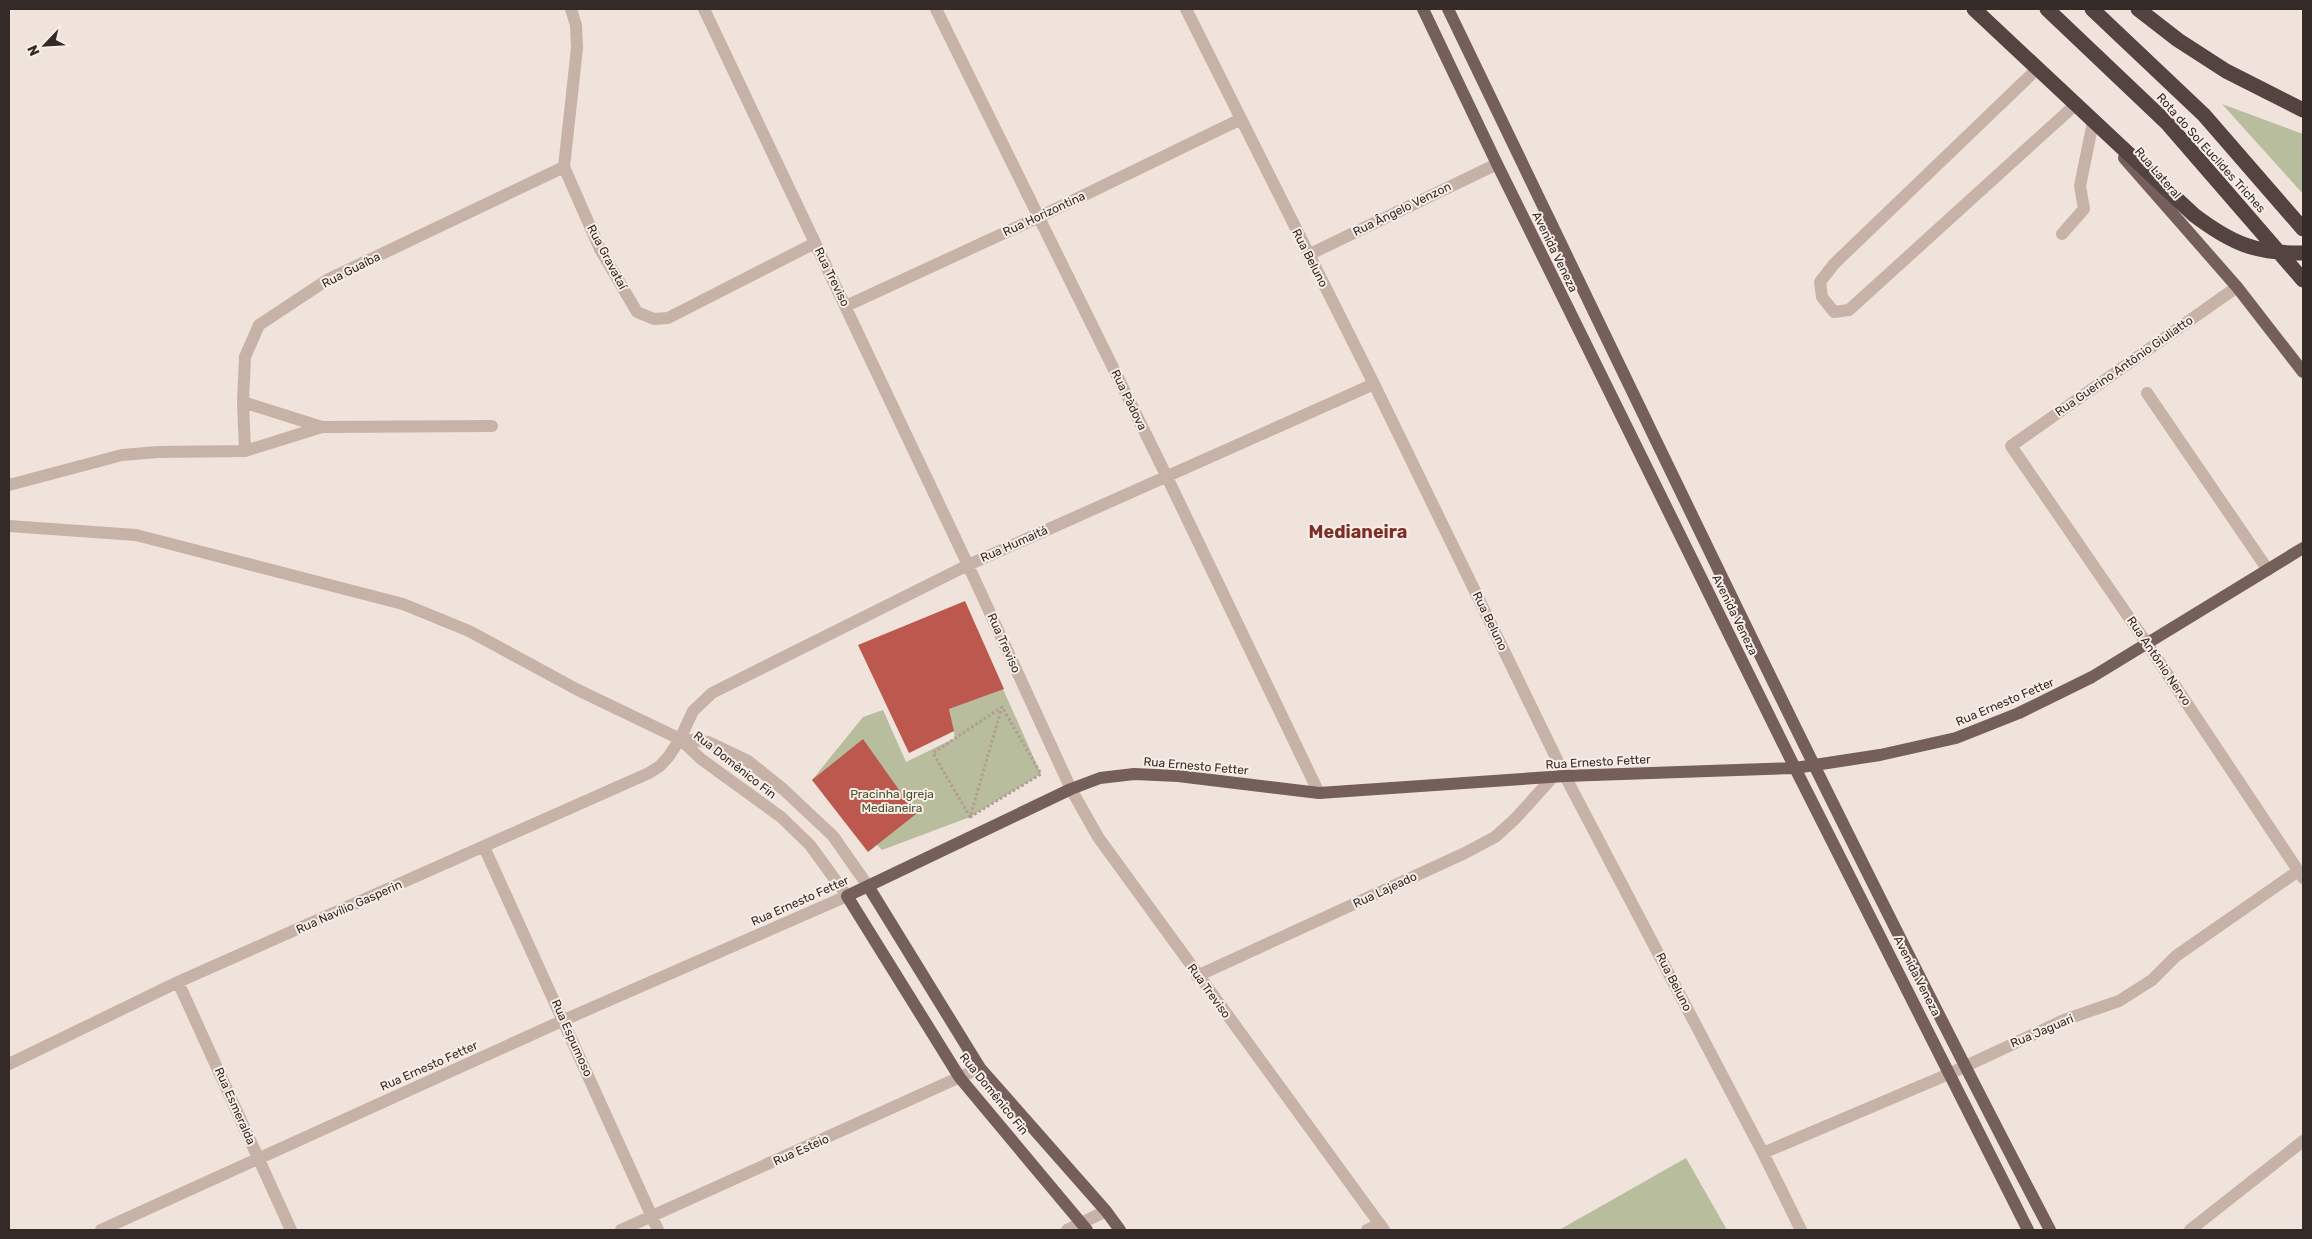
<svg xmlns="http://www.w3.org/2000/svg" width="2312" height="1239" viewBox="0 0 2312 1239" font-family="Rubik,sans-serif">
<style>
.green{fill:#b7bd9d}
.building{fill:#bc584d}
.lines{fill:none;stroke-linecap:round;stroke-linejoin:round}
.path{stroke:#b29c93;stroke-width:3;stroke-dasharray:2.5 2.5;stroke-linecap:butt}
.minor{stroke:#c7b2a8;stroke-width:12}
.major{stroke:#755f5a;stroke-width:12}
.highway{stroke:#544340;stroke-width:15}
.labels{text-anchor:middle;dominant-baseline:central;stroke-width:4;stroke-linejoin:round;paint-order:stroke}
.street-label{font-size:12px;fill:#342a28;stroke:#f8eee7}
.park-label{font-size:12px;fill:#49512d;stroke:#f8eee7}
.district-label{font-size:18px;font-weight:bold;fill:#7d2f27;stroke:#f8eee7}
</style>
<rect width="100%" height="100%" fill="#f0e3db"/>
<path class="green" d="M2222,104L2303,134V194Z
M1003,689L1041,774L970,817L882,850L812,780L863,717L883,710L906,762L955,738L949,709Z
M1686,1158L1727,1230H1559Z"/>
<path class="building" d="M965,601L1004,689L949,709L954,731L909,753L858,645Z
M863,739L916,814L868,852L812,780Z"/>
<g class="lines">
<path class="path" d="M970,817L1041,774L1002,707L933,753L970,817L1002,707"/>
<path class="minor" d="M571,9L576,25L577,48L564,167L600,249L637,312L654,319L668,318L815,243
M704,9L968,565L1071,789L1098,837L1384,1230
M936,9L1166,475L1319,793
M1186,9L1374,384L1565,776L1763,1153L1801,1230
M2038,68L1834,264L1820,282L1822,297L1834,312L1849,310L2075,105
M2062,234L2084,209L2080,186L2093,122
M1308,255L1497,164
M2237,287L2011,446L2148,645L2303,878
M846,306L1039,217L1241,119
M2147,393L2268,570
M243,402L322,427
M245,451L243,402L245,357L259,325L327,280L564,167
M9,485L122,455L158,452L245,451L322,427L492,426
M9,526L136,535L403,604L469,631L578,690L680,739L701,759L781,817L810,845L847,896L564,1020L101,1230
M680,739L708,742L748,761L783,789L833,836L868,886
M484,847L658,1230
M1197,976L1465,853L1495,837L1515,819L1553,777
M178,982L291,1230
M9,1064L178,982L649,773L660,766L669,756L680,739L693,711L712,693L968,565L1374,384
M1763,1153L1951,1073L2064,1020L2119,1001L2152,980L2176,956L2298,871
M621,1230L980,1068
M1067,1230L1106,1211
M1367,1230L1380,1224
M2190,1230L2303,1141"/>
<path class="major" d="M1423,9L1497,164L1795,768L2028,1230
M1448,9C1645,417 1839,828 2050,1230
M2124,158L2237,287L2303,372
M868,886L980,1068L1106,1211L1120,1230
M1087,1230L960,1078L847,896L1071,789L1100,778L1134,774L1178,776L1319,793L1565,776L1795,768L1880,755L1956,738L2019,713L2092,677L2303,548"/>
<path class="highway" d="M1974,9L2194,215C2231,243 2256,254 2303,253
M2047,9L2167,123L2303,280
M2092,9L2204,115L2303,229
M2138,9L2178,40L2226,71L2303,110"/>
</g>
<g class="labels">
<g class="street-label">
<text transform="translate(2211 153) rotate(48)">Rota do Sol Euclides Triches</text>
<text transform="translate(2158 173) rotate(49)">Rua Lateral</text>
<text transform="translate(1402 209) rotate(-26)">Rua Ângelo Venzon</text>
<text transform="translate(1044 214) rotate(-25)">Rua Horizontina</text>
<text transform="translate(1555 252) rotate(64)">Avenida Veneza</text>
<text transform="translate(607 257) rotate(62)">Rua Gravataí</text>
<text transform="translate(1310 258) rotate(63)">Rua Beluno</text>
<text transform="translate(351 270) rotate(-27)">Rua Guaíba</text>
<text transform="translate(832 277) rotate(64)">Rua Treviso</text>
<text transform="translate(2124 366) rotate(-35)">Rua Guerino Antônio Giuliatto</text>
<text transform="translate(1129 400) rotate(64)">Rua Pàdova</text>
<text transform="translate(1014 544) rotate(-24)">Rua Humaitá</text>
<text transform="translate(1735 615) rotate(64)">Avenida Veneza</text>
<text transform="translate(1490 621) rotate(64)">Rua Beluno</text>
<text transform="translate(1004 643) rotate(66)">Rua Treviso</text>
<text transform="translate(2159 661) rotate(56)">Rua Antônio Nervo</text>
<text transform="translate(2005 702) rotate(-23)">Rua Ernesto Fetter</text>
<text transform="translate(1598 762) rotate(-3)">Rua Ernesto Fetter</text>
<text transform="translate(735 765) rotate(38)">Rua Domênico Fin</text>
<text transform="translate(1196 766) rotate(5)">Rua Ernesto Fetter</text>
<text transform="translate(1385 890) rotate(-25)">Rua Lajeado</text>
<text transform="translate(800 901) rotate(-24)">Rua Ernesto Fetter</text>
<text transform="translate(349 907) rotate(-24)">Rua Navílio Gasperin</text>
<text transform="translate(1917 976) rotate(63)">Avenida Veneza</text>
<text transform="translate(1674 982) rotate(63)">Rua Beluno</text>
<text transform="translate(1209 991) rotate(54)">Rua Treviso</text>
<text transform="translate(2042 1031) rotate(-23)">Rua Jaguari</text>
<text transform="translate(572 1038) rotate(66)">Rua Espumoso</text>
<text transform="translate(429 1066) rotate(-24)">Rua Ernesto Fetter</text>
<text transform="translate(994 1094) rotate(51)">Rua Domênico Fin</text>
<text transform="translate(235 1106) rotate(66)">Rua Esmeralda</text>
<text transform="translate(801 1150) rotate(-24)">Rua Esteio</text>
</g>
<g class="park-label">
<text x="892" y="794">Pracinha Igreja<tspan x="892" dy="14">Medianeira</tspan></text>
</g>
<g class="district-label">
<text x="1358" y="532">Medianeira</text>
</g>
</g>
<rect width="2312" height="1239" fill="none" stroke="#342a28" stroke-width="20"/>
<g transform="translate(45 45) rotate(245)" stroke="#f8eee7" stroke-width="4" paint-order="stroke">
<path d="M0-4L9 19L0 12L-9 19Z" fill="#342a28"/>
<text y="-8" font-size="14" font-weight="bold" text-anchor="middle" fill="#342a28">N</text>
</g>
</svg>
